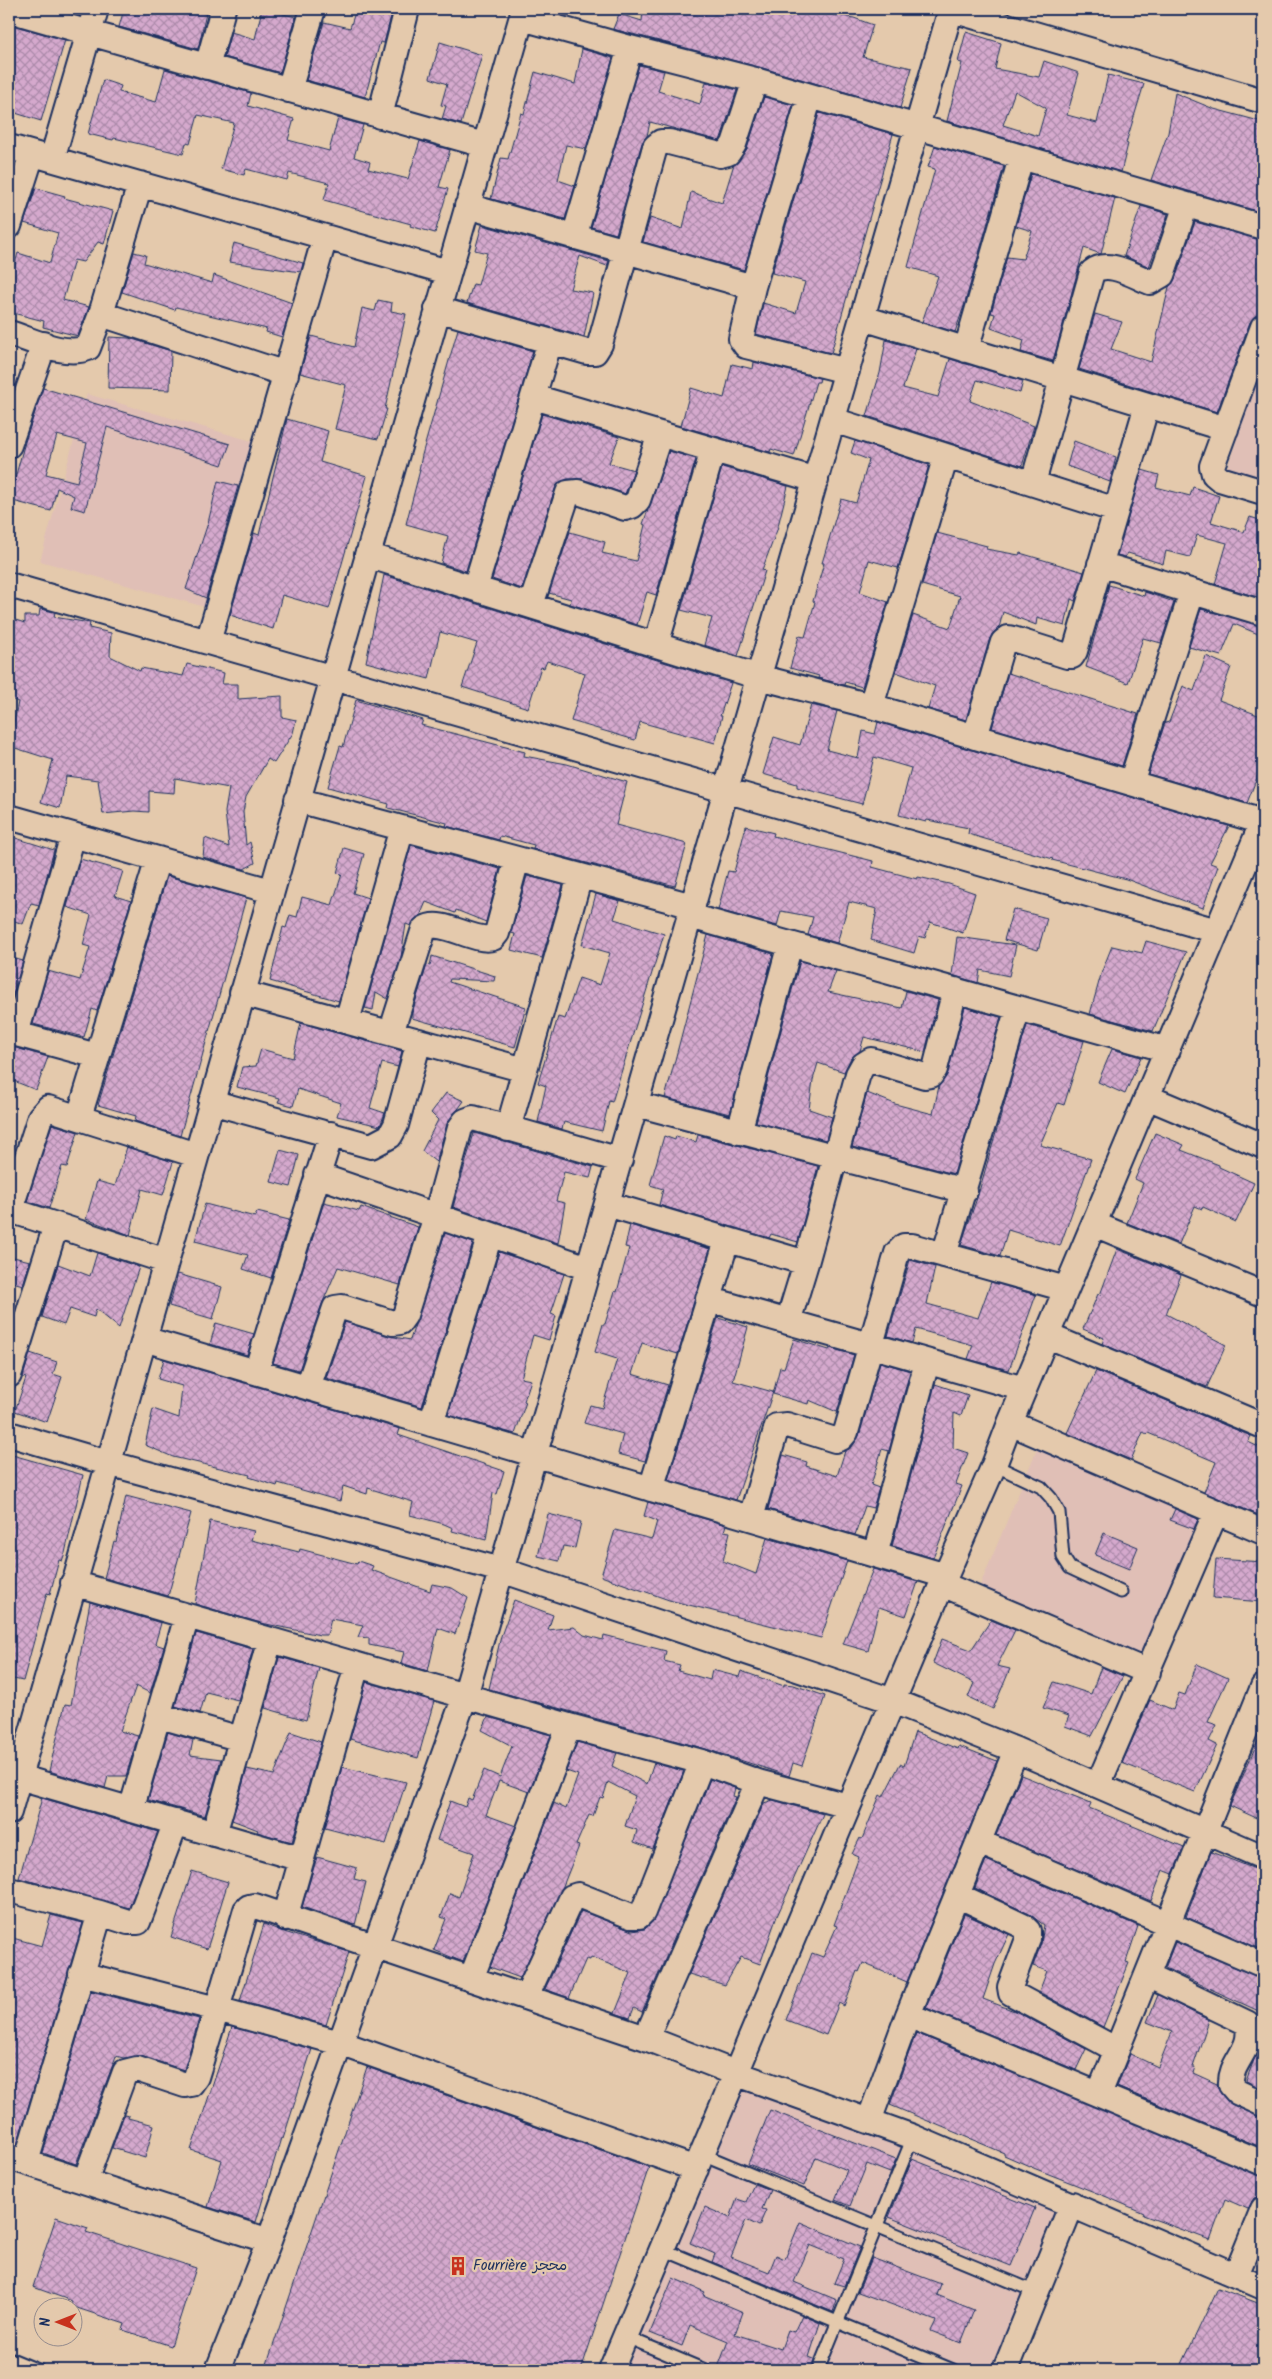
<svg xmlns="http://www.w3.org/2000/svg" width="1272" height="2379" viewBox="0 0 1272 2379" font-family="Kalam,'Playpen Sans Arabic',sans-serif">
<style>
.built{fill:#e0bfb6}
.building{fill:url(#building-cross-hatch);stroke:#1b2f5e;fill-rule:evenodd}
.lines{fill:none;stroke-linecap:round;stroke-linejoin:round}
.service-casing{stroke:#1b2f5e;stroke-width:15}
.minor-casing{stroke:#1b2f5e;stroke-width:28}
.service{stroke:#e4c9ac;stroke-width:11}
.minor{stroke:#e4c9ac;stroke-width:24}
.labels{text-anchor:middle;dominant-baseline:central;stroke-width:4.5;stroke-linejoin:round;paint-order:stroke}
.poi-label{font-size:15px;fill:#1b2f5e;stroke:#e4c9ac;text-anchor:start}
</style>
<defs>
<pattern id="building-cross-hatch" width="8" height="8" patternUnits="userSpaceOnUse" patternTransform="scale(1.25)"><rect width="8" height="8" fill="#d5a9cd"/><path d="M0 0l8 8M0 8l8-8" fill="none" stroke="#ac8aaa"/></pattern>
</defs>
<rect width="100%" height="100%" fill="#e4c9ac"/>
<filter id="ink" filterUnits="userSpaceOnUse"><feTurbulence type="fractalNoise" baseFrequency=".02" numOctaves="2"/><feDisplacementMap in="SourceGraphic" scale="10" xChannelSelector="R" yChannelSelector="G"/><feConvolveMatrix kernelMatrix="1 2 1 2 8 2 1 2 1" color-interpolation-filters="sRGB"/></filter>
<g filter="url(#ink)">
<path class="built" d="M1263,360V479L1227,469Z
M87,394L259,443L212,609L40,561Z
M1040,1442L1207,1512L1145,1659L979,1588Z
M750,2074L1065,2208L999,2370H622Z"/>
<path class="building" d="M124,9H151L174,14L175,9H207L198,49L119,27Z
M262,9L296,17L280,73L224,57L231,32L255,39Z
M356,9H393L384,43L380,42L365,97L306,80L324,22L350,28Z
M643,9H832L830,14L854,18L873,25L863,57L912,68L900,108L759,67L613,29L619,14L642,21Z
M9,24L65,40L41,121L9,111Z
M966,32L1001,43L995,69L1039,77L1044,61L1079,73L1067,115L1097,123L1108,75L1144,84L1126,143L1128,144L1121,172L947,121L962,63L958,62ZM1015,91L1046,108L1038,136L1003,125Z
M440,42L482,55L461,124L442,119L446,106L441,105L447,84L430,78Z
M582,49L613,58L586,149L566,145L558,180L575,186L565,219L491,199L501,158L508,159L521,113L524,114L535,72L575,84Z
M639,65L664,71L658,91L700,104L706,82L737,90L720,141L650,122L647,136L642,143L616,234L591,227Z
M165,69L251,93L248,106L294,119L288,140L329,151L338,118L363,125L354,157L370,162L368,169L408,179L420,141L450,150L439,187L448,189L435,233L410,226L411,224L324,200L329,183L289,173L287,180L246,169L244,175L221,169L234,123L198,115L190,144L186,143L183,154L114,138L113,140L88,134L103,80L121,86L119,92L156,102Z
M1175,93L1214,109L1263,122V213L1151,180L1168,133Z
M764,97L793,105L744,270L643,242L650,218L683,229L691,192L722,203L734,164L747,149Z
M819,113L893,134L831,353L756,334L763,303L796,313L805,282L772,273Z
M935,146L1004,166L964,306L955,332L922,322L938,276L908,267L935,169L928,167Z
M1031,174L1115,198L1101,254L1084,248L1053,361L1021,352L1024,340L991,328L995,314L991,313L1007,257L1023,259L1032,231L1016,226Z
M36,188L65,196L64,198L113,211L104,244L98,242L83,262L74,260L63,300L89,307L78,336L43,327L44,321L9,312V285L18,253L50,263L58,233L24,223Z
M1141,206L1168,214L1149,267L1124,256Z
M1195,222L1263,240V300L1258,315L1250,322L1217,412L1079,369L1095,314L1122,322L1111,349L1151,362L1169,287L1175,279Z
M482,225L609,261L607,266L580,256L570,289L593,293L584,337L467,303L473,284L478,285L487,253L475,250Z
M234,243L303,263L301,272L229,262Z
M134,252L146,255L144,263L212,283L214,275L292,303L282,337L266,332L267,329L176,307L175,310L122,292Z
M378,300L392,303L391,311L406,314L385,409H387L378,439L335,429L346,385L300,373L311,336L354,347L362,308L375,311Z
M458,329L533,351L466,571L441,563L448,536L406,524L420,470H419L422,455Z
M109,337L129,338L171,351L170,390L108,388Z
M886,340L916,349L903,388L938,397L950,359L1023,381L1020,393L977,380L970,401L1034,426L1022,466L867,416L880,373Z
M754,362L820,378L819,382H816L794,456L771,449L770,452L681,426L691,388L724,398L732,364L753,369Z
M43,388L230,444L222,465L107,427L85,511L71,507L74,496L57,488L51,511L9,500L25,442ZM57,435L87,443L77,482L46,474Z
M542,414L619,437L609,463L634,470L625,494L582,479H567L559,483L555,489L522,589L492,579Z
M287,419L328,431L320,462L367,476L329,609L282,595L273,629L230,615L254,533L259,535Z
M855,441L929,465L898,568L869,560L860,592L888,602L862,687L845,682L844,685L818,678L819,676L790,668L799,636L805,637L815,602L813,601L824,563H822L841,499L856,503L869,460L851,453Z
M1074,441L1116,457L1110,482L1067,466Z
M669,451L696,459L656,595L647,592L637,625L570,604L571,599L549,593L570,532L605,542L602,553L636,561L645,525L643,524Z
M722,467L788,486L777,530L762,570L765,571L738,656L704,645L712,618L681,610Z
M1142,470L1159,475L1156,487L1190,496L1193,487L1219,496L1211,522L1244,532L1250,517L1263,521V599L1215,584L1227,543L1197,535L1190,557L1166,551L1163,564L1128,553L1125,557L1117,555Z
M218,481L238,486L206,598L186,589L208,523Z
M937,533L987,546L986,549L1019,555L1020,553L1084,572L1075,601L1071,599L1065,626L1037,618L1036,625L1003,612L999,628L990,638L966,720L928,709L935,686L896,672L913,615L950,628L960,596L922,585Z
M384,575L731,683L720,716H722L715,743L640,722L635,740L571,721L585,673L547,661L544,668L541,667L528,708L462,687L477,643L440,632L429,679L366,662Z
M1109,585L1144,596L1145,592L1174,602L1161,643L1143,638L1128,683L1086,667Z
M40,609L55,612L54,617L90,623L89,628L111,633L110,656L140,671L141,668L183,676L187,664L224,673L222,684H238V699L282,696V717L296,720L293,733L274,763L268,759L246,797L243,812L246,845L250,842L255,863L244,869L203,857L205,838L229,847L225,812L229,788L175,778L174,793L149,791V812L134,811L103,814L98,780L66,776L60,808L41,802L53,760L9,746L18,702L9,698V682L11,683L14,648L9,646V618L25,623V616H39Z
M1201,609L1263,626V636L1234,624L1221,656L1189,647Z
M1206,656L1231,667L1219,700L1263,717V762L1247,803L1148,774L1165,723L1169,722L1183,686L1194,691Z
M1008,673L1138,714L1122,766L992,728Z
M356,700L423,720L421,725L525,752L524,756L567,764L627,782L616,825L687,844L675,886L533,849L534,845L500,836L499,840L446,826L447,823L388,808L389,804L328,787L340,746L343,747Z
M811,705L837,711L827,750L858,758L863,731L875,734L878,722L1229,826L1210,863L1218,866L1203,908L1126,879L1052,860L1053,859L968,834L969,828L927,820L926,822L899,815L911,768L874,757L862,804L797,787V784L763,774L774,737L800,745Z
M746,826L774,833L773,836L873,861L872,867L917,879L918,877L949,884L975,893L963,933L930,922L925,938L919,936L914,953L871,940L877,909L849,902L837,943L808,935L813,917L781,911L777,926L718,910L728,871L734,872Z
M9,836L54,850L39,905L31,903L23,924L9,919Z
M411,845L500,869L486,922L456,910L455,913L426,902L420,916L411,926L406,924L401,957L388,999L376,992L373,1010L365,1008Z
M344,848L364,854L353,893L368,898L339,1001L270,981L283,927L286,928L290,915L297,917L302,897L332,905L342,874L337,873Z
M80,859L123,871L115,896L131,901L97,1011L92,1009L84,1037L33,1024L48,971L80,980L90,947L83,945L91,915L67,907Z
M167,876L246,898L180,1136L135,1121L136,1116L98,1105Z
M527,876L563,885L542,958L511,950L515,934L511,933Z
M596,894L620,901L614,919L664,934L612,1102L609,1101L602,1131L564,1122L562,1129L538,1122L546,1086L538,1083L558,1017L565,1019L579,978L600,985L610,953L582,945Z
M1013,909L1047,918L1038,950L1004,940Z
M708,935L773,954L730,1114L665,1098Z
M957,937L1016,945L1009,976L980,970L978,983L952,975Z
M1146,941L1186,952L1153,1031L1090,1014L1102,971L1112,946L1142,953Z
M432,956L495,976L494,981L450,979L449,982L526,1007L515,1047L412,1018V1013L427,965L430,966Z
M9,957L23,961L9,1009Z
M800,961L836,971L828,992L902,1008L906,991L938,1000L925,1052L864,1037L860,1051L851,1058L844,1072L818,1063L813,1080L809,1109L832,1117L826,1140L756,1122Z
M965,1007L1001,1017L954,1174L852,1147L867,1093L895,1104L933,1114L939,1086L948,1072Z
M301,1023L402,1051L398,1067L382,1063L370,1108L385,1113L380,1126L337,1116L341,1103L298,1089L293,1106L278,1102L280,1098L237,1087L242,1067L256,1066L261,1049L293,1058Z
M1027,1025L1084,1041L1064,1105L1058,1103L1040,1145L1091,1159L1060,1246L1008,1230L1000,1256L961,1245L978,1195Z
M9,1046L48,1057L36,1090L9,1079Z
M1112,1049L1141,1057L1125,1094L1098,1082Z
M446,1093L464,1101L447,1124L436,1162L422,1151L438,1120L431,1113Z
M52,1124L78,1132L67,1167L62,1166L49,1208L27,1201Z
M474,1133L593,1167L590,1178L564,1172L556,1201L565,1203L558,1243L453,1207Z
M1155,1133L1184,1145L1181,1150L1219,1165V1167L1254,1183L1236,1222L1203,1207L1202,1209L1195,1206L1179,1244L1127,1223L1143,1183L1135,1179Z
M698,1135L818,1166L798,1242L771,1234L769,1238L659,1205L663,1189L650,1185L664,1136L675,1140L676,1136L696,1142Z
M127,1147L173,1162L163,1195L142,1189L130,1235L86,1219L97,1181L115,1186Z
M280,1150L299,1155L291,1187L271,1182Z
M324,1202L359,1211L361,1207L418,1227L400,1285L338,1267L322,1304L299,1370L273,1363Z
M205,1204L255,1217L257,1212L289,1220L271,1278L243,1269L248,1255L195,1241Z
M630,1225L710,1249L678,1354L642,1343L632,1374L668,1385L645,1461L618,1454L623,1434L584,1423L590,1405L602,1408L617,1359L595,1352L603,1324H605L615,1291L617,1292L629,1248L625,1247Z
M445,1233L473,1243L422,1407L326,1378L345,1322L389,1336L410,1340Z
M1117,1249L1181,1275L1166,1314L1226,1345L1207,1387L1102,1344L1104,1338L1083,1329L1098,1294L1100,1295Z
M499,1252L564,1274L551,1314L556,1316L549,1340L533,1335L521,1378L531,1380L524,1401L526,1402L515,1434L448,1415Z
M97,1253L139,1267L119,1328L96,1309L94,1317L70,1309L64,1325L42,1317L58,1264L90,1276Z
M9,1256L30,1261L23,1285L9,1281Z
M910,1260L935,1267L927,1304L978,1318L991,1282L1036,1295L1009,1370L968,1359L973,1345L916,1329L912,1343L888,1336Z
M178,1274L222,1287L213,1319L169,1306Z
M718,1318L748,1327L733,1381L773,1392L736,1500L668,1480Z
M216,1323L254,1334L247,1355L210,1344Z
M794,1339L829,1350L830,1348L854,1355L837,1412L809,1400L808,1404L773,1394L780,1367L784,1368Z
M30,1353L57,1362L53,1374L62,1377L47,1422L15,1411L26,1378L23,1377Z
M164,1359L400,1429L398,1435L504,1471L497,1494L493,1493L486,1540L452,1531L453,1528L444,1524L410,1515L413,1502L368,1488L367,1494L343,1486L340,1501L278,1483L277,1486L249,1477L250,1475L173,1457L145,1445L153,1409L179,1418L182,1386L158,1379Z
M880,1362L910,1371L889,1451L882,1449L871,1485L879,1488L873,1508L865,1506L855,1535L768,1509L783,1455L807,1462L806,1466L837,1476L845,1451L852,1447L859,1436Z
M1096,1371L1251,1436L1248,1442L1263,1449V1517L1204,1492L1216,1462L1148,1433L1147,1434L1143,1432L1131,1460L1067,1433Z
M935,1384L968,1395L961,1416L954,1413L953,1448L968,1453L956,1484L962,1486L933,1558L892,1546Z
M9,1454L83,1475L65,1553L62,1561L59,1560L50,1594L47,1593L23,1681L9,1678Z
M126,1496L191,1513L168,1596L104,1578L114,1541L116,1542Z
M648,1502L726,1525L724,1531L730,1532L723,1561L756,1574L767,1538L847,1561L821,1638L669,1600L601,1576L615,1530L652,1539L657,1521L644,1516Z
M1175,1509L1198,1519L1194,1529L1170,1520Z
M548,1514L581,1522L575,1548L563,1546L559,1561L538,1556Z
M210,1521L254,1531L251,1540L299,1552L300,1549L357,1564L358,1561L373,1566L371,1570L430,1591L432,1584L452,1588L468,1598L455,1634L438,1628L428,1671L401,1663L404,1652L369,1645V1638L358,1637L363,1625L331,1619L327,1635H320L261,1623L195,1604Z
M1104,1533L1138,1547L1129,1569L1095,1555Z
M1216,1559L1263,1562V1602L1213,1598Z
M873,1569L918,1582L906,1616L879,1607L868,1651L843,1644Z
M514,1600L553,1615L548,1630L574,1627L584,1635L603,1640L604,1635L666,1651L664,1661L680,1665L678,1671L710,1680L712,1670L739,1677L741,1671L784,1686V1684L794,1685L825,1696L802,1766L793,1763L789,1776L706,1749L489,1689L501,1636Z
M90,1602L161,1623L155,1644L164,1647L150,1693L136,1686L120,1731L138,1736L126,1776H108L105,1788L49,1771L65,1704L71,1705Z
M991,1620L1015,1630L997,1666L1010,1669L993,1709L968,1697L974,1683L933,1663L942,1639L971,1650Z
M196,1633L253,1649L238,1700L206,1692L200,1713L175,1706Z
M279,1657L319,1668L306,1720L265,1708Z
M1197,1664L1228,1678L1208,1722L1217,1725L1209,1741L1217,1745L1195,1792L1122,1763L1150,1700L1173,1710L1179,1693L1185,1695Z
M1101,1667L1123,1676L1092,1736L1065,1726L1069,1716L1043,1708L1054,1682L1091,1694Z
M366,1682L434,1701L418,1758L350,1739Z
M488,1717L551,1735L529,1792L499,1781L486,1815L516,1826L463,1962L434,1950L446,1919L441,1917L450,1893L459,1897L474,1853L437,1840L450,1801L465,1807L468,1798L472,1800L484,1770L500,1777L512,1746L482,1730Z
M1263,1729V1821L1230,1806Z
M168,1732L193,1740L190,1755L221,1759L205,1816L148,1800Z
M291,1732L321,1742L292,1842L257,1832L258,1830L232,1820L247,1769L274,1775Z
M915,1732L958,1749L959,1746L997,1761L907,1982L863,1963L859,1972L857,1971L844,2006L839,2003L826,2035L786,2020L812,1953L823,1957L837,1926L834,1925L859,1857L852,1854L860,1838L862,1839L880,1795L883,1797L900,1764L904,1766Z
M577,1742L617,1753L612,1766L647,1784L654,1763L684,1771L653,1849L634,1842L637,1830L625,1826L635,1796L608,1782L603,1798L600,1797L593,1816L589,1815L576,1845L579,1846L563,1886L520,1978L490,1967L554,1803L566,1809L578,1775L566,1771Z
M342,1767L406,1782L386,1844L325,1828Z
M1021,1775L1091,1803L1089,1808L1184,1847L1173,1874L1163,1870L1151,1901L996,1835Z
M710,1779L735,1788L733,1796L736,1797L642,2012L634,2008L630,2018L615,2013L631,1973L591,1957L590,1960L586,1959L569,1998L545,1989L581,1911L632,1931L645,1929L653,1921Z
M42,1798L158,1832L129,1908L19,1878Z
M773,1800L823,1814L777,1916L760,1964L741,1957L725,1985L689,1974L764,1803Z
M1211,1852L1263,1872V1943L1261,1949L1186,1917Z
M317,1857L357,1868L354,1879L366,1882L355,1925L302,1907Z
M986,1860L1138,1926L1126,1962L1129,1963L1103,2027L1039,1992L1047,1971L1033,1966L1041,1944L1044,1925L1029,1914L975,1888Z
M192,1871L228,1882L207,1949L171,1937Z
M964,1914L1009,1934L995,1964L983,1999L1017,2012L1086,2049L1076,2070L926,2008Z
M51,1915L83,1923L17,2145L9,2144V1937L42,1946Z
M264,1924L281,1931L349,1952L326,2025L240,2001Z
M1175,1942L1263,1979V2013L1165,1968Z
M91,1991L199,2019L184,2070L141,2056L123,2058L116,2056L76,2164L43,2153Z
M1158,1995L1209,2020L1193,2067H1195L1193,2073L1217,2084L1221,2094L1231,2104L1263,2118V2129L1259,2142L1263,2144V2148L1117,2087L1130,2054L1158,2067L1172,2032L1147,2022Z
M232,2027L312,2049L283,2139L281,2138L256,2222L208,2207L222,2160L191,2150Z
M916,2033L1263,2176V2196L1254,2198L1248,2209L1225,2199L1210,2240L1143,2215L1144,2213L1107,2197L1036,2169L1004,2155V2153L890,2105Z
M1261,2041H1263V2089L1246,2081Z
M367,2067L649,2167L581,2370H265Z
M770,2110L896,2159L890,2173L867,2164L850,2206L835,2200L847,2170L816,2157L804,2186L748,2164Z
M124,2115L129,2116L128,2118L154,2125L145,2158L112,2148Z
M912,2159L1035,2208L1011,2266L889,2217Z
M754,2184L770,2190L762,2209L766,2210L759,2226L746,2220L731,2257L769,2272L776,2255L785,2259L800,2222L860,2247L844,2286L834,2283L844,2259L810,2245L794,2282L837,2300L833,2312L712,2262L715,2254L690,2243L705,2207L730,2218L737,2199L746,2202Z
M56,2217L88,2228L86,2232L196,2268L171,2346L123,2330L125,2324L71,2306L72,2301L33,2287Z
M872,2258L941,2284L937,2295L974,2310L961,2343L931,2331L936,2321L858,2292Z
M673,2278L705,2292L703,2295L743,2312L735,2334L781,2349L788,2330L794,2332L802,2315L820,2323L809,2357L814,2359L811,2370H717L728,2341L690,2325L682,2346L650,2333Z
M1218,2288L1263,2305V2370H1196L1182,2364Z"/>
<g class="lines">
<g class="service-casing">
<path id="service" d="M994,1465L1041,1487L1051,1498L1059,1512L1063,1557L1070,1568L1121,1592
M702,2154L1036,2292
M662,2249L953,2370
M624,2336L705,2370
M9,2358L38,2370
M818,2370L913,2137"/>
</g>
<g class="minor-casing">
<path id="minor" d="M949,9L1263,101
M9,10L484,145
M522,18L630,48L755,80L1263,227
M207,67L223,9
M289,90L313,9
M810,96L753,287L741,339L746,346L847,371
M380,116L407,9
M9,147L448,272
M52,159L96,9
M140,184L101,314L286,374
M467,206L753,287
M9,226L32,154
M574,237L630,48
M437,309L587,352H595L600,344L655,147L661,142H669L720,155L728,153L734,144L755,80
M863,318L1226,429
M1263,327L1212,466L1214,474L1220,479L1263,492
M9,333C32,340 64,357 88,348L101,314
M966,350L1021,158
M534,397L816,480
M833,420L1116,510
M9,445L44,344
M1033,483L1092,272C1108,259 1132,275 1150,282L1162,275L1186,205
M367,555L759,677L871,706L1263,822
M1100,564L1263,613
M9,585L1217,931
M475,588L550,341
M531,605L568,493L578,492L625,508L632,506L638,500L660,434
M208,642L325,237
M656,645L713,450
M871,706L946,456
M975,737L1003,642L1008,638L1013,639L1067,656H1072L1075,651L1147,405
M1131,783L1192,592
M297,800L693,906
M9,817L271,891
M690,916L1168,1050
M242,993L525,1070
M347,1021L402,828
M9,1032L97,1056
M391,1033L424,929C442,917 472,943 493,938L497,933L517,859
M16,1034L73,835
M1147,1097L1263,1146
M211,1102L371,1146L390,1136L396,1125L419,1041
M636,1104L965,1191
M79,1117L158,859
M508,1129L580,876
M739,1132L790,944
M317,1175L588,1268
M607,1204L806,1263L788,1322
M1094,1224L1263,1294
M944,1255L1018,1008
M166,1261L10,1210L40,1117L48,1108L196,1155
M806,1263L858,1074L863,1065L871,1060L925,1076L931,1075L935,1069L955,990
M708,1299L1024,1389
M1046,1335L1263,1426
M144,1339L946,1576
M256,1372L331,1134
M9,1375L56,1225
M308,1387L335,1308L342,1307L393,1323L400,1322L405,1315L436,1216L460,1128L465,1121L473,1118L620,1160
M1010,1423L1263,1532
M431,1424L490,1235
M9,1434L108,1463L501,1570L893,1701L1016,1750L1263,1857
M651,1489L727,1240
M751,1518L777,1426L787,1425L835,1440L841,1438L846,1432L897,1253L904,1246H912L1066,1289
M875,1555L927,1362
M73,1583L569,1726L702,1762L758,1782L848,1806
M942,1584L1148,1672
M160,1716L241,1739
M19,1777L301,1859
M1098,1785L1216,1512
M131,1810L187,1616
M9,1812L524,9
M214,1834L270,1640
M979,1842L1263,1965
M9,1890L100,1913L128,1922H138L176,1822
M957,1895L1023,1926L1028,1931V1939L1010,1987L1011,1993L1117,2050
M285,1918L357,1665
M81,1974L217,2009L196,2077L191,2084L185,2085L137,2069L125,2072L85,2181
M1147,1975L1247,2023C1255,2050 1229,2061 1231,2085L1237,2092L1263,2104
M471,1979L569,1726
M526,1997L572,1897L578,1895L631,1916H639L643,1912L702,1762
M908,2015L1263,2163
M646,2038L758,1782
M1099,2094L1263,1687
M869,2121L908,2015L1016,1750
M9,2157L269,2241
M26,2162L100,1913
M696,2169L340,2043L217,2009L246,1910L249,1907L255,1906L646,2038L735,2073L913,2137L1263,2287
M1236,2275L1263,2209
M218,2370L269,2241L465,1696L951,9
M611,2370L942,1584L994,1465L1010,1423L1263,821
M1005,2370L1072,2204"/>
</g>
<use href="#service" class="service"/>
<use href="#minor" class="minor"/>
</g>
</g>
<defs>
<g id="building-bare" transform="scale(1.5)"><path d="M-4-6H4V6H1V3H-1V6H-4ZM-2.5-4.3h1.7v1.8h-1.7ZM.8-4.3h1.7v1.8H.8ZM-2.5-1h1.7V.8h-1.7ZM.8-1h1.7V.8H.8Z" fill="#c8321e" stroke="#e4c9ac" stroke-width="2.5" paint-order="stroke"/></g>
</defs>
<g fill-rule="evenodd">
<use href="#building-bare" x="458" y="2266"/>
</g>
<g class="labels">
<g class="poi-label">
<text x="473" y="2266">Fourrière محجز</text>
</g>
</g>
<rect width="1272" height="2379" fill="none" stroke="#e4c9ac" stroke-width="30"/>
<rect x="15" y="15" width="1242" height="2349" fill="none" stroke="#1b2f5e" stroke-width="2" filter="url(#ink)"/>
<g transform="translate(58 2322) rotate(270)"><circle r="24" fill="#e4c9ac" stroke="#948b8d"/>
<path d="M0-4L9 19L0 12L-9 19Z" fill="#c8321e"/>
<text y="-8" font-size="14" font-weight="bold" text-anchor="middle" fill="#1b2f5e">N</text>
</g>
</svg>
